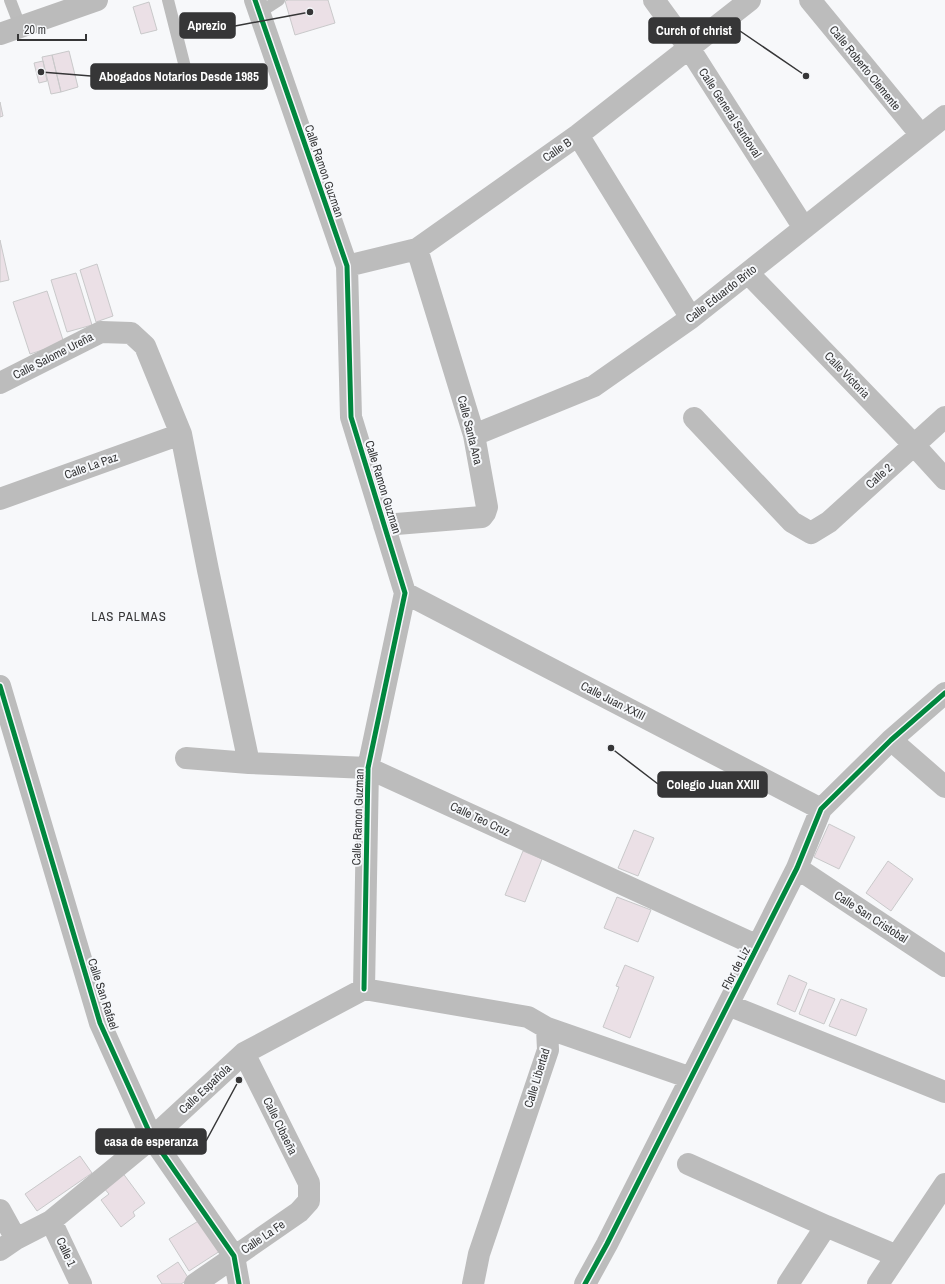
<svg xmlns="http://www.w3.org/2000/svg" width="945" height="1284" viewBox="0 0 945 1284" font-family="'Archivo Narrow',sans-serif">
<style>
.building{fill:#ebe0e6;stroke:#c9c9ca}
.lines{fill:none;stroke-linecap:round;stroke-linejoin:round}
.lane{stroke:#bcbcbc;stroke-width:12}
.street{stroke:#bcbcbc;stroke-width:22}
.secondary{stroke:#bbb;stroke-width:22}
.cycleway-casing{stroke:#f6f8fb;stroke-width:8}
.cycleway{stroke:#00873e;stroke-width:5}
.labels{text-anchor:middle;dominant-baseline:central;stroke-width:4;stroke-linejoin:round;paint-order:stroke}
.street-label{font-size:12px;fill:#363637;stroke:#f6f8fb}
.neighbourhood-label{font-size:13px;letter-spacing:1px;fill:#363637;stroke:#f6f8fb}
.leader{fill:none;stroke:#363637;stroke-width:1.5}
.callout-dot{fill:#363637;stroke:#f6f8fb;stroke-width:1.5}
.callout{fill:#363637;stroke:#363637;stroke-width:1.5}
.callout-label{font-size:13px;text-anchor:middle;font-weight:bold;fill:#fff}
</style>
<rect width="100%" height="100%" fill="#f7f8fa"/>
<path class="building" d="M288,0H328L335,23L295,35L285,1Z
M149,2L157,30L141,34L133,7Z
M69,51L78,87L61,92L52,55Z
M52,55L61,92L51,94L42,57Z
M43,61L47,81L39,83L34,63Z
M0,102L3,116L0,117Z
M0,240L9,280L0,282Z
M97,264L113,316L96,322L80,270Z
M76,273L92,325L67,332L51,280Z
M47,291L64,343L30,354L13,302Z
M829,824L855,837L839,869L814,857Z
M634,830L654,838L638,876L618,868Z
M523,851L542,859L525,902L505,895Z
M888,861L913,879L891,911L866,893Z
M617,897L651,910L638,942L604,928Z
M625,965L654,977L630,1038L603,1027L619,987L616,986Z
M789,975L807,983L795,1012L777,1004Z
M809,989L835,999L824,1024L799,1014Z
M841,999L867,1009L856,1036L829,1026Z
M80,1156L92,1173L37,1211L25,1194Z
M122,1172L145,1203L133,1212L135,1216L121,1227L101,1200L109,1194L103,1187Z
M200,1220L220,1251L189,1271L169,1239Z
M178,1262L189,1279L181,1284H162L157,1276Z"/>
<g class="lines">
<path class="lane" d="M10,0L20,26
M168,0L188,79
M259,13L279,0"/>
<path class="street" d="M255,0L347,266L351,417L405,593L368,768L364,989
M654,0L689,48L804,228
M810,0L921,135
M578,135L691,318
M347,266L417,249L578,135L750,0
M748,273L914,445L945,479
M0,383L101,332L131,333L145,346L181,434L208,570L249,763
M694,418L792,522L811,533L829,522L945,417
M474,435L594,386L691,318L945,116
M0,499L181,434
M384,525L482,517L485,513L487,507L474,435L417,249
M405,593L821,809
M0,686L100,1023L152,1138L234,1256L239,1284
M891,740L945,787
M186,758L249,763L368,768L758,946
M797,868L945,966
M364,989L528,1017L547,1028L691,1078
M728,1005L945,1092
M688,1164L826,1226L897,1256
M0,1210L16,1239
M51,1221L81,1284
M0,1250L16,1239L51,1221L152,1138L244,1053L364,989
M195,1284L299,1212L309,1201V1183L244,1053
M473,1284L479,1254L548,1050L547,1028
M585,1284L607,1244L797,868L821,809L891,740L945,693
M788,1284L826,1226
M878,1284L945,1184"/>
<path class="secondary" d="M0,34L97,0"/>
<g class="cycleway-casing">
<path id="cycleway" d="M255,0L347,266L351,417L405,593L368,768L364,989
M0,686L100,1023L152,1138L234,1256L239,1284
M585,1284L607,1244L797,868L821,809L891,740L945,693"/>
</g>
<use href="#cycleway" class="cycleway"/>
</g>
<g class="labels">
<g class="street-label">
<text transform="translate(865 68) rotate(51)">Calle Roberto Clemente</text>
<text transform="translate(730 113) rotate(57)">Calle General Sandoval</text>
<text transform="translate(557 150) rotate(-35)">Calle B</text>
<text transform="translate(324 171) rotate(71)">Calle Ramon Guzman</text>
<text transform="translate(721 294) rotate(-38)">Calle Eduardo Brito</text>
<text transform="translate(53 356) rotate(-27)">Calle Salome Ureña</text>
<text transform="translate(847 375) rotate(46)">Calle Victoria</text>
<text transform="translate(470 430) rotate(76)">Calle Santa Ana</text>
<text transform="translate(91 466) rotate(-20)">Calle La Paz</text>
<text transform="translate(879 476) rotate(-42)">Calle 2</text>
<text transform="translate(383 487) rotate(73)">Calle Ramon Guzman</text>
<text transform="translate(613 701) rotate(27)">Calle Juan XXIII</text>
<text transform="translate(358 817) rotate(-88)">Calle Ramon Guzman</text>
<text transform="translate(480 819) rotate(25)">Calle Teo Cruz</text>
<text transform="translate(871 917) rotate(33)">Calle San Cristobal</text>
<text transform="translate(736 968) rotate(-62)">Flor de Liz</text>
<text transform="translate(103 994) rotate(72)">Calle San Rafael</text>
<text transform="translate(537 1078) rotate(-73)">Calle Libertad</text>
<text transform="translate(205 1089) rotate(-43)">Calle Española</text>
<text transform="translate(280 1126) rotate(64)">Calle Cibaeña</text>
<text transform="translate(263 1237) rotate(-34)">Calle La Fe</text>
<text transform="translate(66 1252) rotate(65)">Calle 1</text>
</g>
<g class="neighbourhood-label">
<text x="129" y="616">LAS PALMAS</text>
</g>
</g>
<path class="leader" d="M310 12L235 26M806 76L740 31M41 72L91 76M611 748L658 784M239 1080L206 1141"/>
<g class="callout-dot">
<circle cx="310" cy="12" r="4"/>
<circle cx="806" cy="76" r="4"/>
<circle cx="41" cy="72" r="4"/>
<circle cx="611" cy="748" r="4"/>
<circle cx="239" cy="1080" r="4"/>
</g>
<g class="callout">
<rect x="180" y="13" width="55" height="25" rx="4"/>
<rect x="649" y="18" width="91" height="25" rx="4"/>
<rect x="91" y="64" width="176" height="25" rx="4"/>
<rect x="658" y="772" width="109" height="25" rx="4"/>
<rect x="96" y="1129" width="110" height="25" rx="4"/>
</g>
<g class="callout-label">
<text x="207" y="30">Aprezio</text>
<text x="694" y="35">Curch of christ</text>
<text x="179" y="81">Abogados Notarios Desde 1985</text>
<text x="713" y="789">Colegio Juan XXIII</text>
<text x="151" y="1146">casa de esperanza</text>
</g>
<path d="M18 34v6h68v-6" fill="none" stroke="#363637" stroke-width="2"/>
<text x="24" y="34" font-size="12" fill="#363637" stroke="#f6f8fb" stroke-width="3" paint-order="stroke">20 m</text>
</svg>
